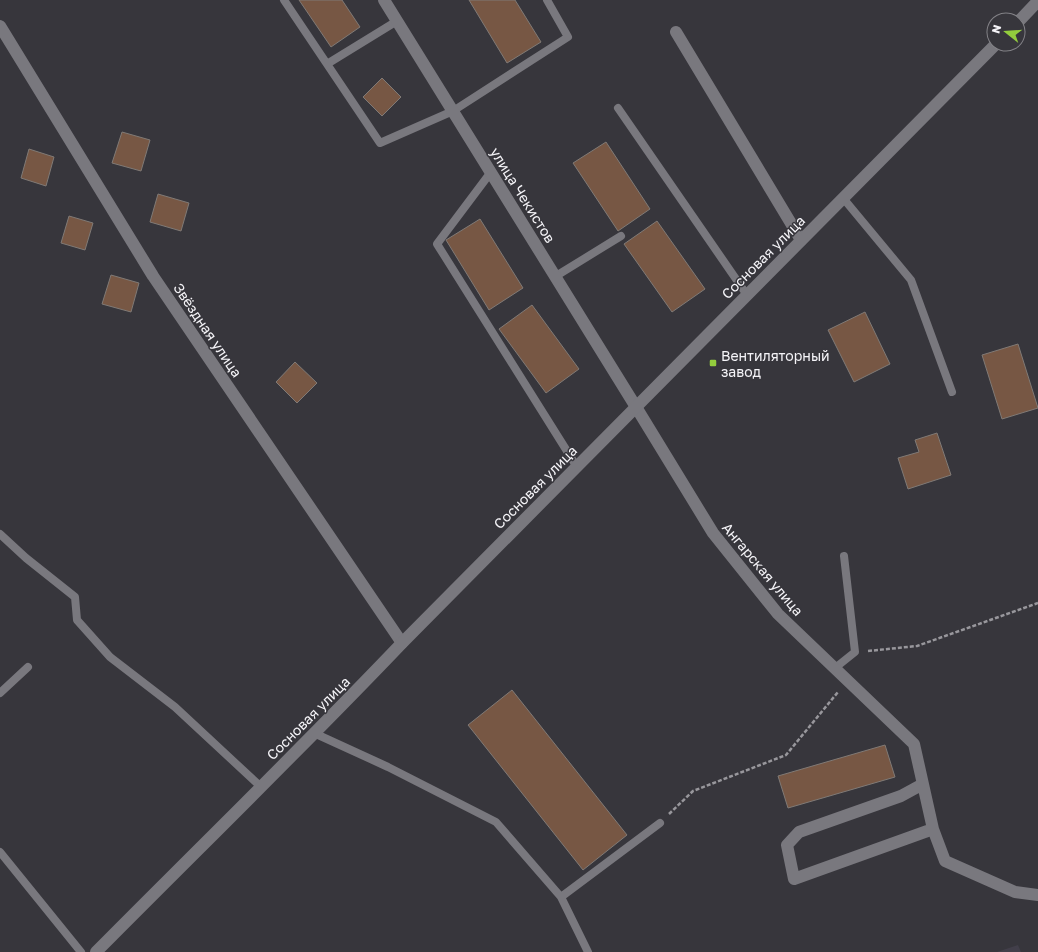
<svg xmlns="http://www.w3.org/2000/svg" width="1038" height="952" viewBox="0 0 1038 952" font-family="'Golos Text',sans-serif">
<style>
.built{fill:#423f4a}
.building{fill:#775744;stroke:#807a76}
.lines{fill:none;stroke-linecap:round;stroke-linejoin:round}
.path{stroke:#98979c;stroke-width:2.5;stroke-dasharray:4 2;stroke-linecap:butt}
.service{stroke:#79787e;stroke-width:8}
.minor{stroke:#79787e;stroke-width:12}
.tertiary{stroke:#79787e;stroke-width:12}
.poi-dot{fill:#93cd3d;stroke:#37363c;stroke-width:1.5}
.labels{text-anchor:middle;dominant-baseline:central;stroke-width:3;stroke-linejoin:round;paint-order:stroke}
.street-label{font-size:14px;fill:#f5f4f8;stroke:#37363c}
.poi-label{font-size:14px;fill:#f5f4f8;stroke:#37363c;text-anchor:start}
</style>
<rect width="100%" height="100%" fill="#37363c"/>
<path class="built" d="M1018,945L1021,952H997Z"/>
<path class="building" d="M299,0H342L360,27L331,47Z
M469,0H515L541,42L507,63Z
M382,78L401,97L382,116L363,97Z
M122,132L150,140L141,171L112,163Z
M606,142L650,209L618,231L573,163Z
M29,149L54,157L46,186L21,178Z
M158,194L189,203L181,231L150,222Z
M69,216L93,223L85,250L61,243Z
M480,219L523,288L489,310L446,240Z
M657,221L705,289L672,312L624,244Z
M111,275L139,283L131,312L102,304Z
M532,305L579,369L546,393L499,329Z
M865,312L890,364L854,382L828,330Z
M1018,344L1038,408L1002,419L982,355Z
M295,362L317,383L297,403L276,382Z
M937,433L951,475L908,489L898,458L919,452L915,440Z
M512,690L627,835L583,870L468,725Z
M885,745L895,777L788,808L778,776Z"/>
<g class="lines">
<path class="path" d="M868,651L917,646L1038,603
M669,814L693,791L786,755L838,692"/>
<path class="service" d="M284,0L380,143L453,111L568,37L547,0
M327,64L397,21
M618,108L747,295
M491,172L437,244L577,467
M843,198L911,280L952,392
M556,276L621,236
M0,534L26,558L75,597L77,620L110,657L175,707L260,786
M835,668L855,652L844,556
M0,693L28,667
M316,734L388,767L496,822L561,897L660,823
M0,852L81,952
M561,897L588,952"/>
<path class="minor" d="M384,0L636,407L713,533L778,614L914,744L933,829L945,861L1015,892L1038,895
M0,26L153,276L402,643
M676,32L801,240
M923,784L901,796L799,832L787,845L794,879L933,829"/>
<path class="tertiary" d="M1018,22L1038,1
M96,952C198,849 302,748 402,643L996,44"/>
</g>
<rect class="poi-dot" x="709" y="359" width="8" height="8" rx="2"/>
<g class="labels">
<g class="street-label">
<text transform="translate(523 195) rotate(58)">улица Чекистов</text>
<text transform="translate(763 257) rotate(-45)">Сосновая улица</text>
<text transform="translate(208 330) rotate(56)">Звёздная улица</text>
<text transform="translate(535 487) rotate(-45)">Сосновая улица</text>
<text transform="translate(763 569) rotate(50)">Ангарская улица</text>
<text transform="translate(308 718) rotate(-45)">Сосновая улица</text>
</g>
<g class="poi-label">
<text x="721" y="355">Вентиляторный<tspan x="721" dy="16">завод</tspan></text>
</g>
</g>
<g transform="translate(1006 32) rotate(287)"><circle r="19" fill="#37363c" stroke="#838287"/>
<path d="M0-3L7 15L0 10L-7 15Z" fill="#93cd3d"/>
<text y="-6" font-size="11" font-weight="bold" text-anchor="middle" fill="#f5f4f8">N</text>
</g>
</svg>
